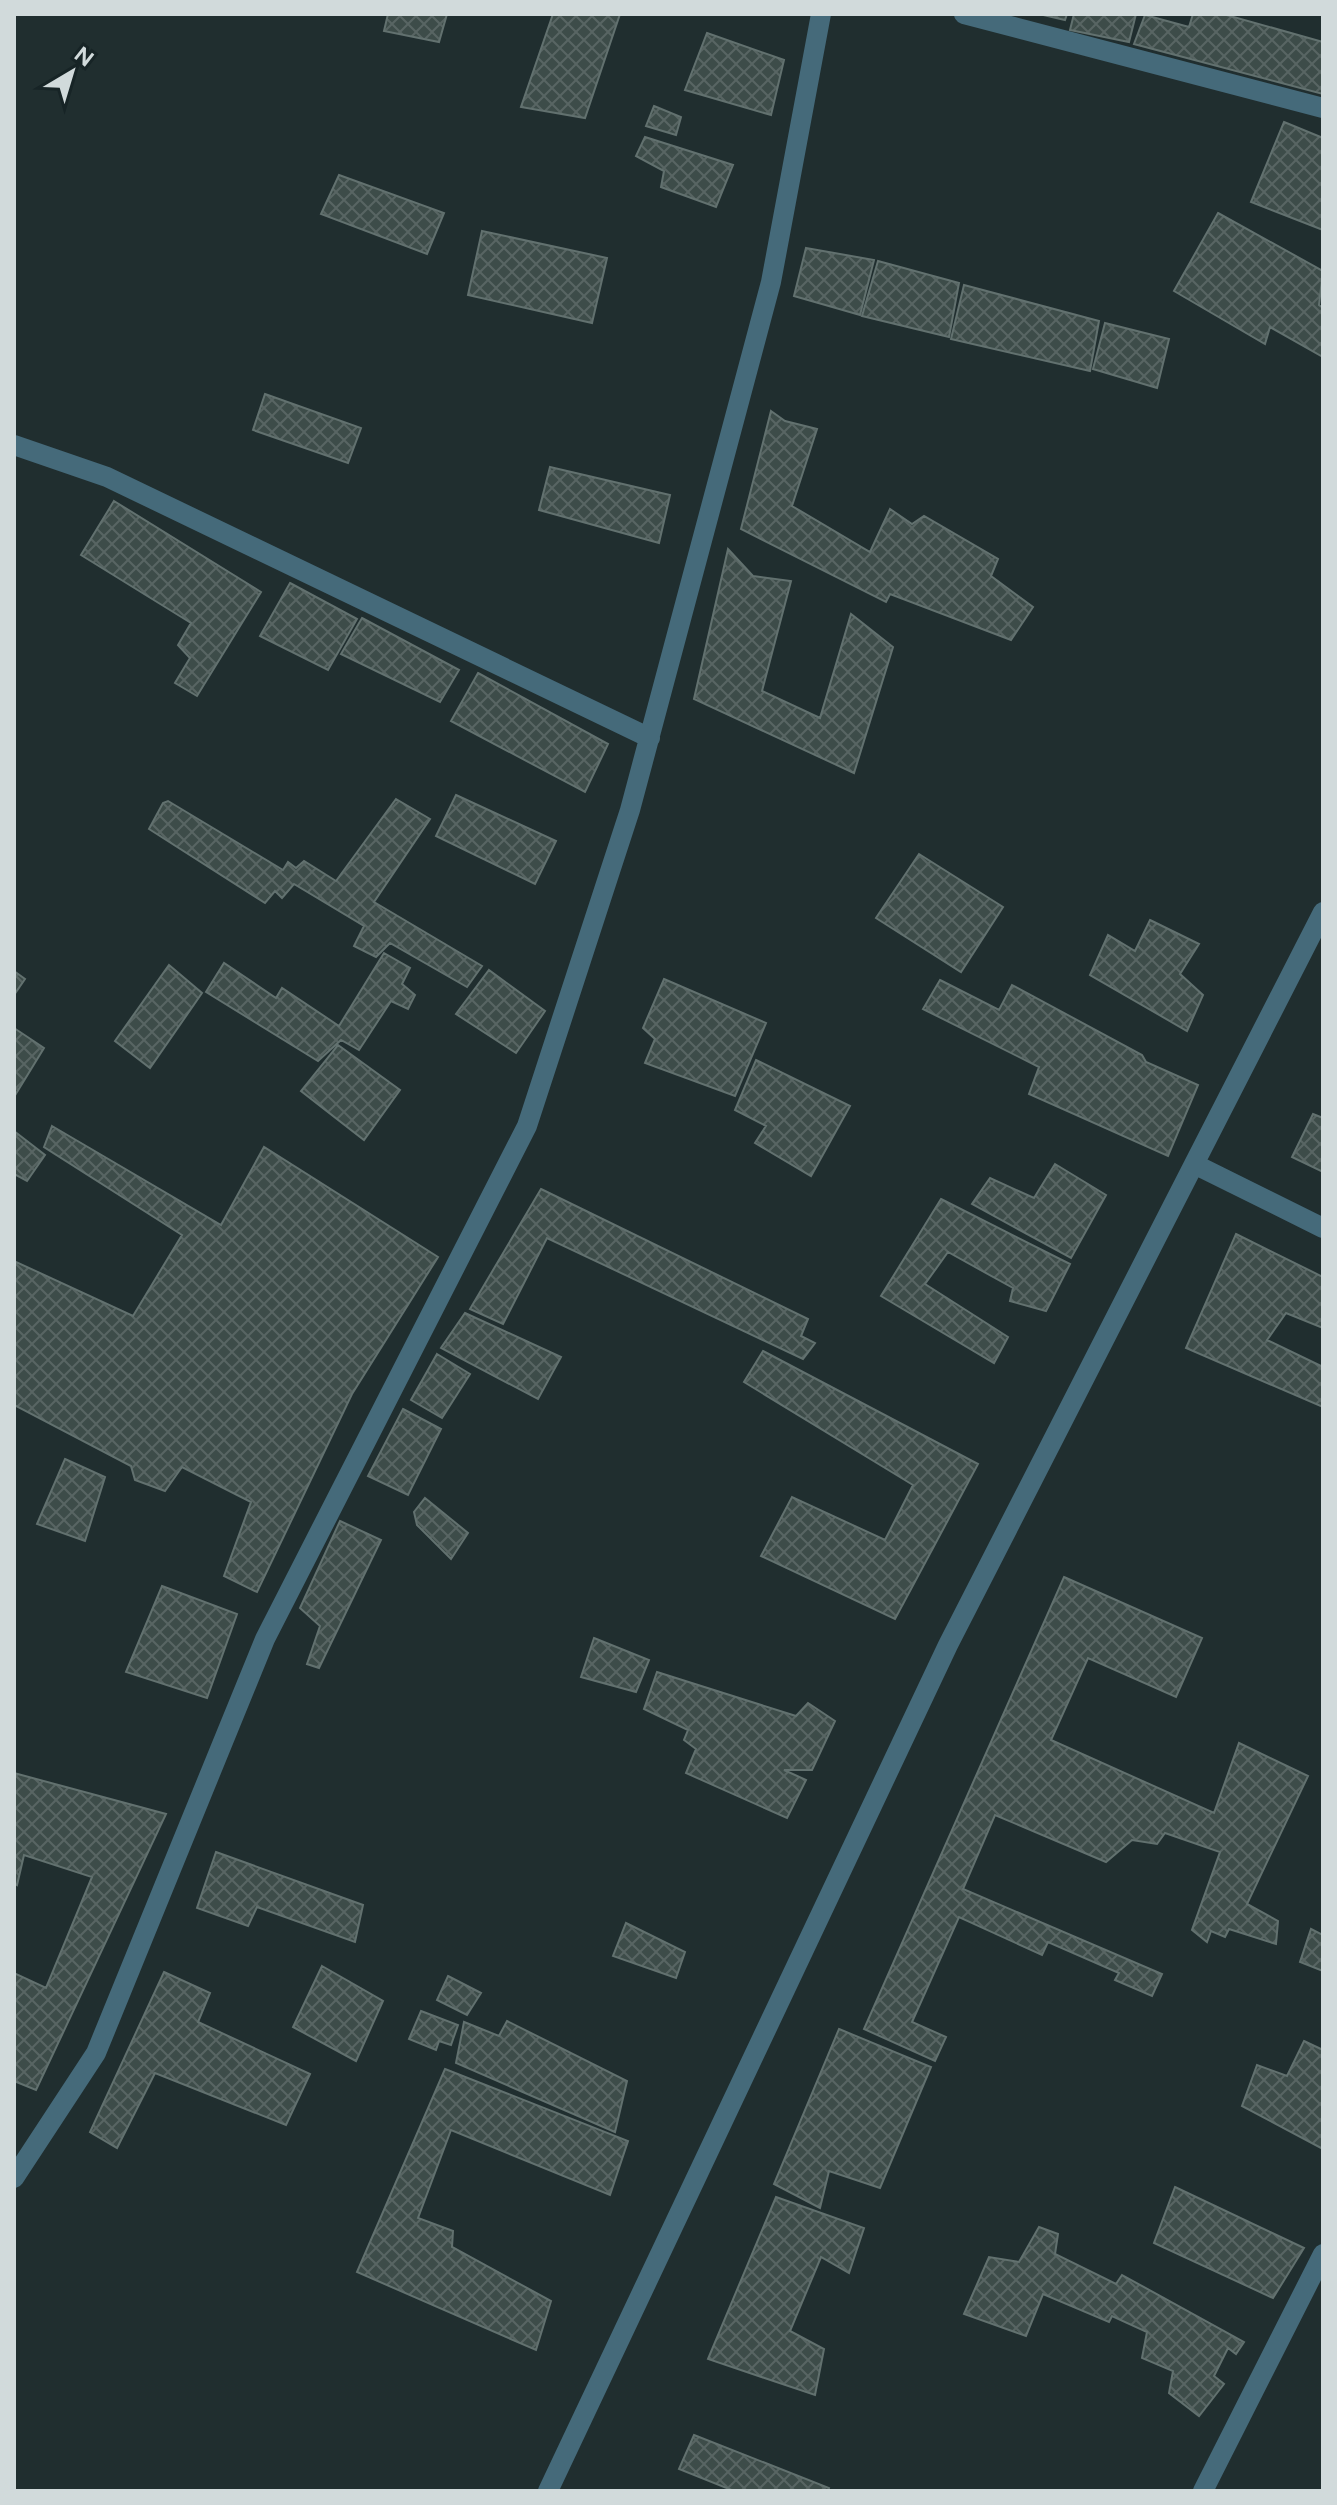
<svg xmlns="http://www.w3.org/2000/svg" width="1337" height="2505" viewBox="0 0 1337 2505" font-family="Figtree,sans-serif">
<style>
.building{fill:url(#building-cross-hatch);stroke:#62716f;stroke-width:2}
.lines{fill:none;stroke-linecap:round;stroke-linejoin:round}
.street{stroke:#456a7a;stroke-width:20}
</style>
<defs>
<pattern id="building-cross-hatch" width="8" height="8" patternUnits="userSpaceOnUse" patternTransform="scale(2)"><rect width="8" height="8" fill="#3d4c49"/><path d="M0 0l8 8M0 8l8-8" fill="none" stroke="#586563"/></pattern>
</defs>
<rect width="100%" height="100%" fill="#202e2f"/>
<path class="building" d="M388,14H447L439,42L384,31Z
M553,14H620L585,118L521,107Z
M1039,14H1067L1065,20Z
M1074,14H1136L1129,42L1070,30Z
M1193,14H1223L1323,42V94L1134,44L1145,15L1189,27Z
M707,33L784,60L771,115L685,90Z
M654,106L681,117L676,135L646,126Z
M1284,122L1323,138V230L1251,202Z
M645,137L733,165L716,207L661,187L664,171L636,156Z
M339,175L444,213L427,254L321,214Z
M1218,213L1323,271L1319,305L1323,308V357L1270,327L1265,344L1174,291Z
M482,231L607,258L592,323L468,295Z
M806,248L874,260L860,315L794,296Z
M878,261L959,283L949,337L862,316Z
M964,285L1099,321L1090,371L951,339Z
M1105,323L1169,339L1157,388L1093,369Z
M265,394L361,428L348,463L253,430Z
M771,411L785,421L817,429L792,506L870,552L890,509L912,524L924,516L998,559L991,576L1033,607L1011,640L890,594L886,602L741,529Z
M550,467L670,495L659,543L539,510Z
M114,501L261,592L197,696L175,683L190,658L178,645L191,623L81,555Z
M728,549L753,576L791,581L762,691L820,718L851,614L893,647L854,773L694,699Z
M290,583L357,619L328,670L260,636Z
M362,618L459,670L440,702L341,654Z
M478,673L608,744L585,792L451,721Z
M456,795L556,841L535,884L436,836Z
M396,799L430,819L374,902L482,966L467,987L390,943L376,957L354,946L364,926L294,884L282,898L275,891L265,903L149,829L163,803L168,801L283,870L288,862L296,868L304,861L336,881Z
M919,854L1003,907L961,972L876,918Z
M1150,920L1199,944L1180,974L1203,995L1187,1031L1090,975L1108,935L1135,951Z
M384,953L410,968L402,984L415,995L408,1009L391,1001L359,1050L341,1040L318,1061L206,992L224,963L276,998L282,988L339,1026Z
M169,965L202,993L150,1068L115,1041Z
M489,970L545,1011L516,1053L456,1014Z
M14,971L25,979L14,995Z
M664,979L766,1023L735,1096L645,1063L655,1039L643,1028Z
M940,980L999,1010L1012,985L1142,1055L1146,1062L1198,1085L1168,1156L1029,1094L1039,1067L923,1009Z
M14,1028L44,1048L14,1097Z
M338,1045L400,1090L364,1140L301,1091Z
M756,1060L850,1106L811,1176L755,1143L766,1126L735,1110Z
M1313,1114L1323,1118V1172L1292,1157Z
M52,1126L221,1225L264,1147L438,1257L352,1394L257,1592L224,1576L251,1502L182,1467L165,1491L135,1480L131,1466L14,1405V1261L133,1316L182,1235L44,1147Z
M14,1131L45,1155L27,1181L14,1174Z
M1055,1164L1106,1195L1071,1258L972,1204L990,1178L1034,1198Z
M541,1189L808,1319L801,1336L815,1343L803,1359L547,1238L503,1324L470,1309Z
M941,1199L1070,1264L1046,1311L1010,1301L1013,1288L948,1252L925,1284L1008,1337L994,1363L881,1296Z
M1236,1234L1323,1277V1328L1286,1313L1267,1340L1323,1367V1407L1186,1348Z
M465,1313L561,1357L538,1399L441,1348Z
M763,1351L978,1464L895,1619L761,1556L792,1497L885,1540L913,1485L744,1382Z
M437,1354L470,1374L442,1418L411,1400Z
M403,1409L441,1429L408,1495L368,1476Z
M65,1459L105,1477L85,1541L37,1524Z
M425,1498L468,1533L451,1559L417,1525L414,1512Z
M340,1521L381,1540L319,1668L307,1664L320,1626L300,1608Z
M1064,1577L1202,1638L1176,1697L1088,1658L1051,1740L1214,1813L1239,1743L1308,1776L1247,1904L1278,1921L1276,1944L1229,1929L1225,1937L1211,1931L1207,1942L1192,1930L1220,1852L1165,1833L1157,1844L1132,1840L1106,1862L995,1815L963,1889L1162,1974L1152,1996L1115,1980L1119,1973L1048,1942L1042,1955L959,1917L912,2022L946,2037L935,2061L864,2029Z
M162,1586L237,1614L207,1698L126,1672Z
M594,1638L649,1660L636,1692L581,1677Z
M657,1672L796,1716L808,1703L835,1721L812,1770H784L806,1780L787,1818L686,1773L696,1749L684,1740L688,1730L644,1709Z
M14,1773L166,1814L36,2090L14,2081V1973L46,1988L92,1877L24,1855L17,1885L14,1883Z
M216,1852L363,1905L355,1942L257,1907L248,1926L197,1908Z
M626,1923L685,1952L676,1978L613,1956Z
M1311,1929L1323,1935V1971L1300,1962Z
M322,1966L383,2001L356,2061L293,2027Z
M164,1972L210,1993L198,2022L310,2074L286,2125L155,2073L117,2148L90,2132Z
M448,1976L481,1993L467,2015L437,2000Z
M421,2011L458,2025L451,2045L439,2041L436,2050L409,2039Z
M507,2021L627,2081L615,2132L456,2063L464,2022L499,2036Z
M839,2029L931,2067L880,2188L829,2171L820,2208L774,2184Z
M1304,2041L1323,2050V2149L1242,2106L1257,2065L1287,2076Z
M445,2069L628,2141L610,2195L451,2130L418,2218L453,2231L452,2247L551,2301L536,2350L357,2272Z
M1175,2187L1304,2248L1273,2298L1154,2243Z
M776,2197L864,2228L849,2273L821,2257L790,2331L824,2349L815,2395L708,2359Z
M1039,2227L1058,2234L1055,2254L1116,2284L1122,2275L1244,2342L1236,2354L1228,2348L1214,2376L1224,2384L1199,2416L1169,2393L1173,2371L1142,2358L1147,2332L1112,2316L1109,2322L1043,2294L1026,2336L964,2314L989,2257L1019,2262Z
M694,2435L829,2488L828,2491H734L679,2469Z"/>
<g class="lines">
<path class="street" d="M964,14L1323,108
M14,445L107,477L650,738
M1194,1164L1323,1228
M14,2178L96,2053L265,1639L527,1126L630,810L771,282L821,14
M548,2491L948,1645L1323,912
M1203,2491L1323,2254"/>
</g>
<rect width="1337" height="2505" fill="none" stroke="#d1dadb" stroke-width="32"/>
<g transform="translate(72 72) rotate(38)" stroke="#172426" stroke-width="6" paint-order="stroke">
<path d="M0-6L14 30L0 20L-14 30Z" fill="#d1dadb"/>
<text y="-12" font-size="22" font-weight="bold" text-anchor="middle" fill="#d1dadb">N</text>
</g>
</svg>
